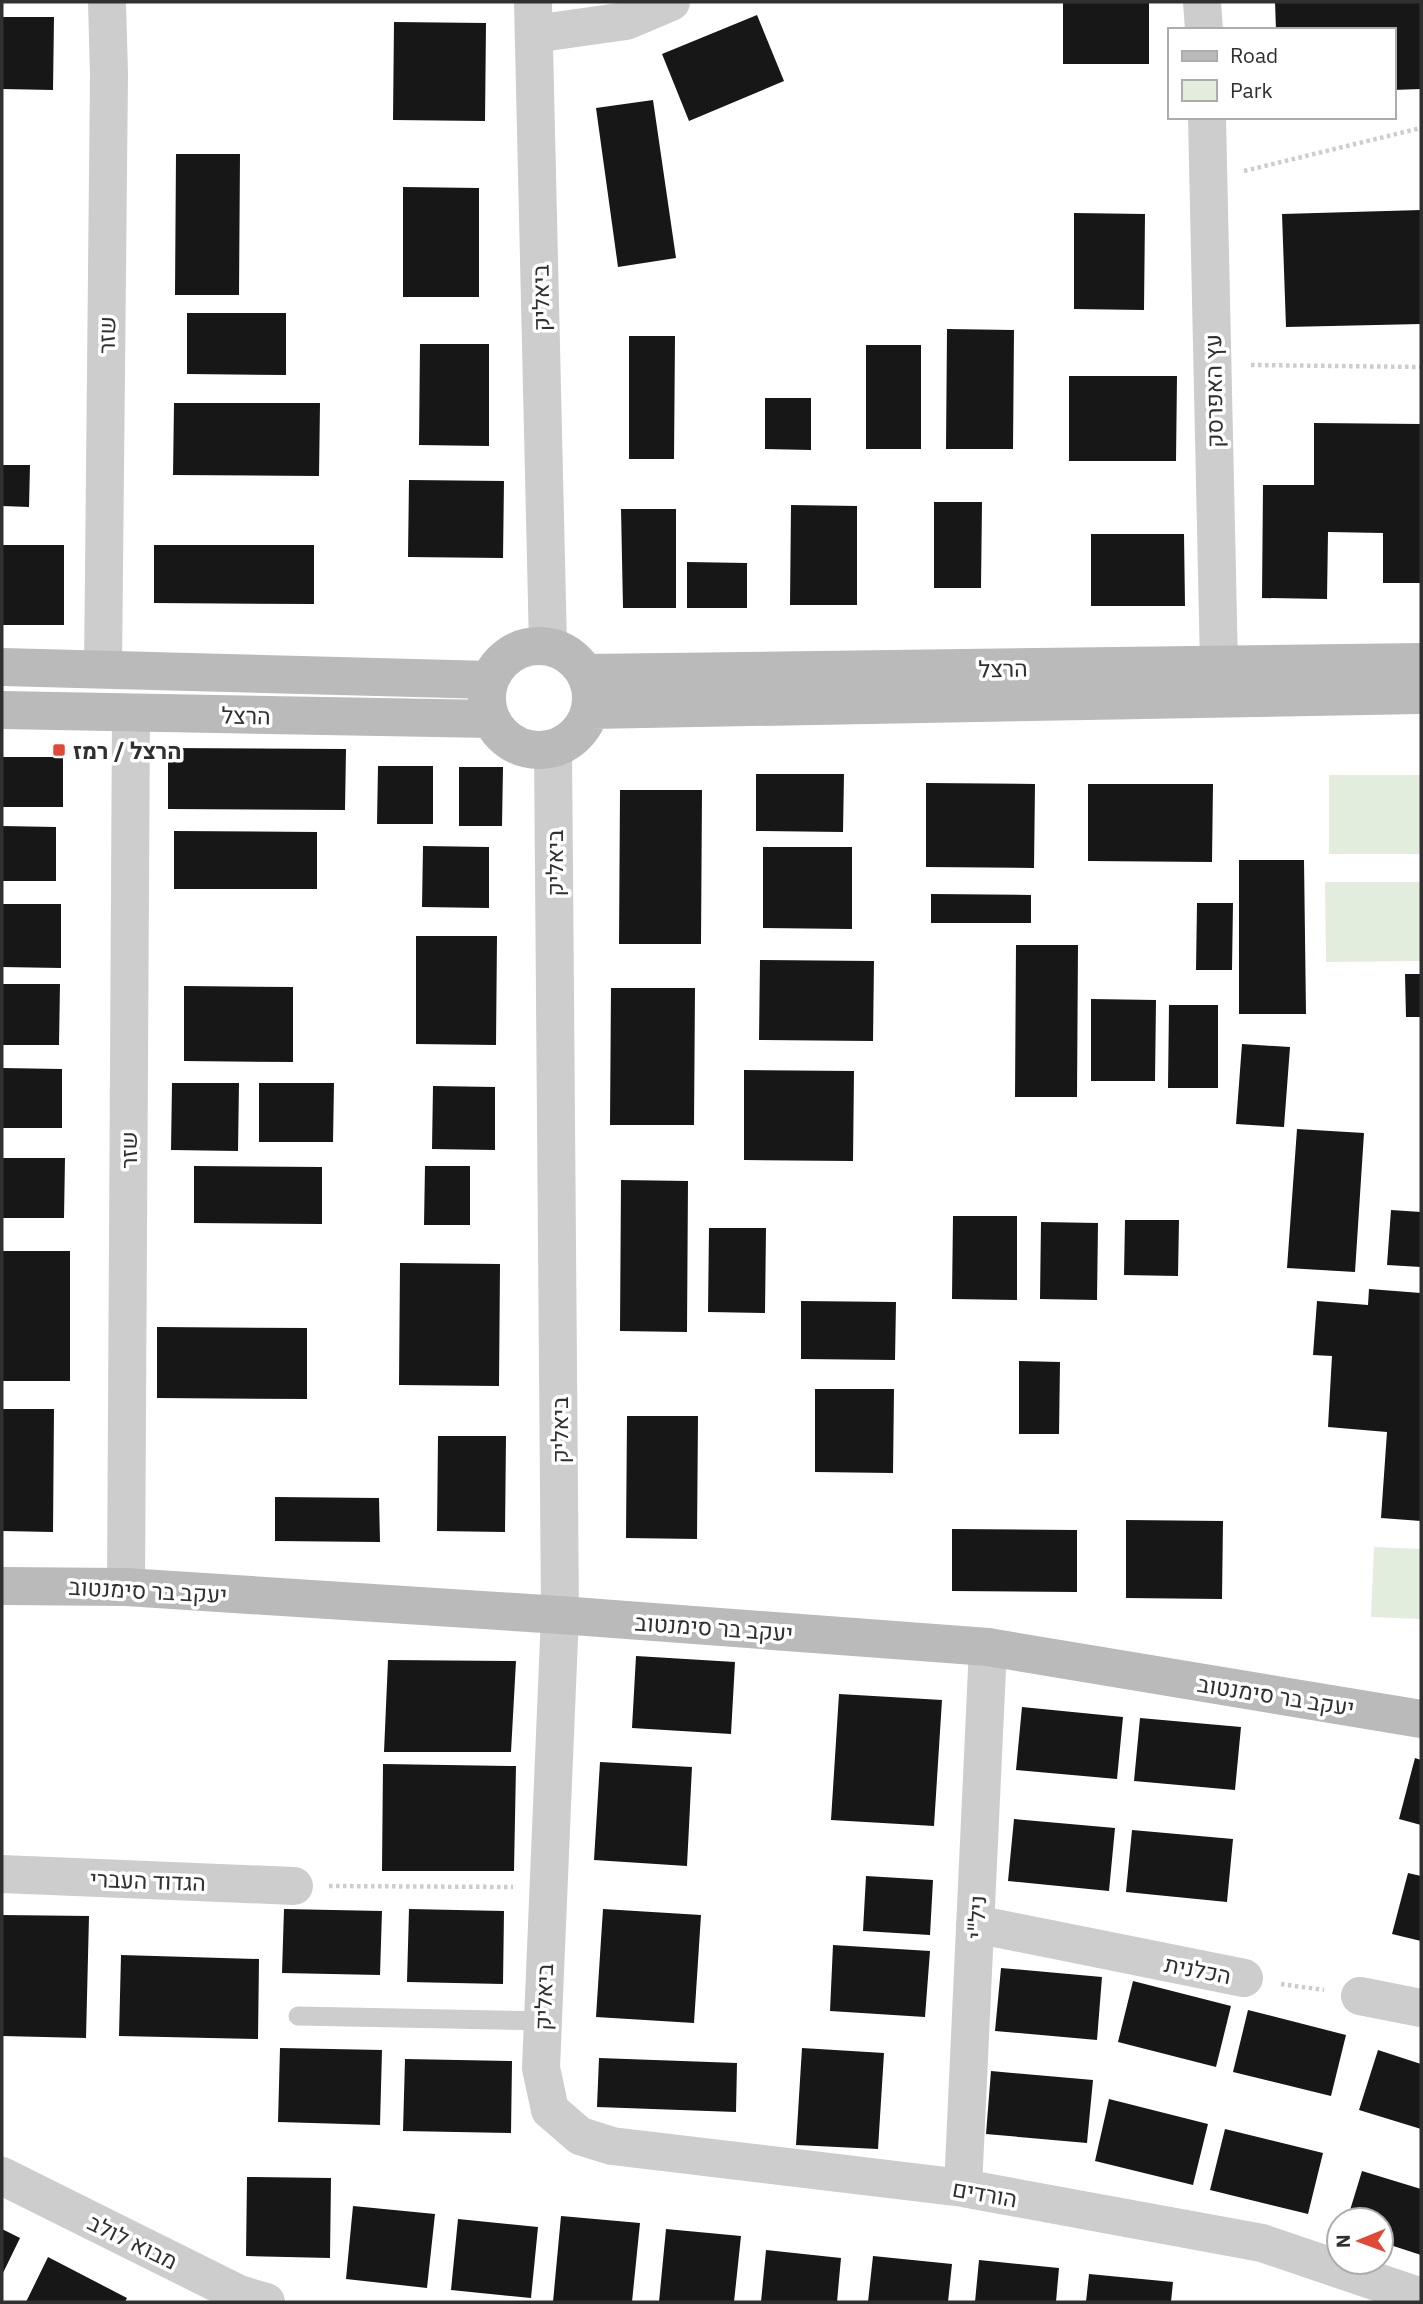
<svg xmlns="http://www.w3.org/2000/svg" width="1423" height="2304" viewBox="0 0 1423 2304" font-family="'IBM Plex Sans',Heebo,sans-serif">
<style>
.green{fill:#e3edde}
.building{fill:#171717}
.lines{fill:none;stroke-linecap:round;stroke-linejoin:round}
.path{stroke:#cdcdcd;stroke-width:4.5;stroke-dasharray:3.5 3.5;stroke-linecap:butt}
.lane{stroke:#cdcdcd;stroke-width:19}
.street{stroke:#cdcdcd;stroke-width:38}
.secondary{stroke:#bababa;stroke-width:38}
.poi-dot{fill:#e24836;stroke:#fff;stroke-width:2.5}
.labels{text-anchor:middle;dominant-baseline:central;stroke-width:7;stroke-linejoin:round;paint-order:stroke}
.street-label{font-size:23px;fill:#303030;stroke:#fff}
.poi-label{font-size:23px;font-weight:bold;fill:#303030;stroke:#fff;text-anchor:start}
</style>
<rect width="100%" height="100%" fill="#fff"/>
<path class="green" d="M1329,775H1421V854H1329Z
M1325,882H1421V961L1326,962Z
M1374,1547L1421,1549V1619L1371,1617Z"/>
<path class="building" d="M1063,2H1149V64H1063Z
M1275,2H1421V89L1393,90V30H1276Z
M757,15L784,81L689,121L662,54Z
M2,17H54L53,90L2,89Z
M394,22L486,23L485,121L393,120Z
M653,100L676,258L618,267L596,108Z
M176,154H240L239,295H175Z
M403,187L479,188V297H403Z
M1421,210V324L1286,327L1282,214Z
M1074,213L1145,214L1144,310L1074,309Z
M187,313H286V375L187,374Z
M947,329L1014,330L1013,449H946Z
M629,336H675L674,459H629Z
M420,344H489V446L419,445Z
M866,345H921V449H866Z
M1069,376H1177L1176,461H1069Z
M765,398H811V450L765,449Z
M174,403H320L319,476L173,475Z
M1314,423L1421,424V583H1383V533L1328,532L1327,599L1262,598L1263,485H1314Z
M2,465H30L29,507L2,506Z
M409,480L504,481L503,558L408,557Z
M934,502H982L981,588H934Z
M791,505L857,506V605H790Z
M621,509H676V608H623Z
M1091,534H1184L1185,606H1091Z
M2,545H64V625H2Z
M154,545H314V604L154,603Z
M687,562L747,563V608H687Z
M168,748L346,749L345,810L168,809Z
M2,757H63V807H2Z
M378,766H433V824H377Z
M459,767H503L502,826H459Z
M756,774H844L843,832L756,831Z
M926,783L1035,784L1034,868L926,867Z
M1088,784H1213L1212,862L1088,861Z
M620,790H702L701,944H619Z
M2,826L56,827V881H2Z
M174,831L317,832V889H174Z
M423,846L489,847V908L422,907Z
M763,847H852V929L763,928Z
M1239,860H1304L1306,1014H1239Z
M931,894L1031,895V923H931Z
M1197,903H1233L1232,970H1196Z
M2,904H61V968L2,967Z
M416,936H497L496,1045L416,1044Z
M1016,945H1078L1077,1097H1015Z
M760,960L874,961L873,1041L759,1040Z
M1405,974H1421V1017H1406Z
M2,984H60L59,1045H2Z
M184,986L293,987V1062L184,1061Z
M611,988H695L694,1125H610Z
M1091,999L1156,1000L1155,1081H1091Z
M1169,1005H1218V1088H1168Z
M1242,1044L1290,1047L1284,1127L1236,1124Z
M2,1068L62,1069V1128H2Z
M744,1070L854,1071L853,1161L744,1160Z
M172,1083H239L238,1151L171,1150Z
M259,1083H334L333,1142H259Z
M433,1086L495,1087V1150L432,1149Z
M1297,1129L1364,1133L1355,1272L1287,1268Z
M2,1158H65L64,1218H2Z
M194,1166L322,1167V1224L194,1223Z
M425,1166H470V1225H424Z
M621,1180L688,1181L687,1332L620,1331Z
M1391,1210L1421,1212V1267L1387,1265Z
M953,1216H1017V1300L952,1299Z
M1125,1220H1179L1178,1276L1124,1275Z
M1041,1222L1098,1223L1097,1300L1040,1299Z
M709,1228H766L765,1313L708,1312Z
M2,1251H70V1381H2Z
M400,1263L500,1264L499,1386L399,1385Z
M1369,1289L1421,1293V1521L1381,1518L1387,1432L1328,1427L1332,1356L1313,1355L1317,1301L1368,1305Z
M801,1301L896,1302L895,1360L801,1359Z
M157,1327L307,1328V1399L157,1398Z
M1019,1361L1060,1362L1059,1434H1019Z
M815,1389H894L893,1473L815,1472Z
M2,1409H54L53,1532L2,1531Z
M627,1416H698L697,1539L626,1538Z
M438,1436H506L505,1532L437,1531Z
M275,1497L379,1498L380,1542L275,1541Z
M1126,1520L1223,1521L1222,1599L1126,1598Z
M952,1529L1077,1530V1592L952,1591Z
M636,1656L735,1662L731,1734L632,1728Z
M388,1660L516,1661L511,1752H384Z
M839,1694L942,1700L934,1826L831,1820Z
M1022,1707L1123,1717L1117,1779L1016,1770Z
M1140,1718L1241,1727L1235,1790L1134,1781Z
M1415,1758L1421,1760V1825L1399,1819Z
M600,1762L692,1767L687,1866L594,1860Z
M383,1764L516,1766L514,1871H382Z
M1014,1819L1115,1828L1109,1891L1008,1881Z
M1132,1830L1233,1839L1227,1902L1126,1892Z
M1408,1873L1421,1876V1941L1392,1934Z
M866,1876L933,1880L930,1935L863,1931Z
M284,1909L382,1911L380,1975L282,1973Z
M409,1909L504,1911L503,1984L407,1982Z
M603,1909L701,1915L694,2023L596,2017Z
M2,1915L89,1916L86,2038L2,2036Z
M833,1945L930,1951L925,2017L830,2011Z
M121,1955L259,1959L258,2039L119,2036Z
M1001,1968L1102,1977L1097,2040L995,2031Z
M1133,1981L1231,2006L1216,2067L1118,2042Z
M1248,2010L1346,2035L1331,2096L1233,2072Z
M280,2048L382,2050L380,2125L278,2122Z
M802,2048L884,2053L878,2149L796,2145Z
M1378,2050L1421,2064V2129L1359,2110Z
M599,2058L737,2063L736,2112L597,2107Z
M405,2059L512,2061L511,2133L403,2131Z
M991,2071L1093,2080L1087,2143L986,2134Z
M1109,2099L1208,2124L1193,2185L1095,2161Z
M1225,2129L1323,2153L1308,2214L1210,2190Z
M1362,2171L1421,2189V2255L1381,2242V2220H1347Z
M247,2177L331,2178L330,2258L246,2256Z
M353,2206L435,2214L427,2288L346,2279Z
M561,2216L640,2223L632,2302H553Z
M458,2219L538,2227L531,2298L451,2290Z
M2,2229L20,2238L2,2275Z
M666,2229L741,2236L734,2302H659Z
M766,2250L841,2258L837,2302H761Z
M873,2256L952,2264L948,2302H868Z
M48,2257L127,2298L125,2302H26Z
M979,2260L1059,2268L1056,2302H975Z
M1089,2274L1173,2282L1171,2302H1086Z"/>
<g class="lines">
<path class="path" d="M1244,171L1421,128
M1251,365L1421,367
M329,1886L513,1887
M1281,1984L1324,1990"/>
<path class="lane" d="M298,2016L542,2021"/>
<path class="street" d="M533,2L548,646
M1202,2L1204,30
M534,34L626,21L671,2
M1207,117L1219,665
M103,669L109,74L107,2
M553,749L560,1615L541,2068L550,2110L580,2136L612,2146L963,2188L1262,2243L1421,2297
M126,1587L131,714
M2,1874L294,1886
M975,1924L1244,1978
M1360,1996L1421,2008
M2,2176L239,2294L266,2302
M963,2188L988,1647"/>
<path class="secondary" d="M487 698a52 52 0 1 1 104 0a52 52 0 1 1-104 0Z
M2,667L490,680
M585,673L1421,662
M2,710L491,719
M590,710L1421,695
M2,1586L126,1587L560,1615L988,1647L1421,1719"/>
</g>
<rect class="poi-dot" x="52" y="743" width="14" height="14" rx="3.5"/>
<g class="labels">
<g class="street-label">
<text transform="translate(540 298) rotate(-91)">ביאליק</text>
<text transform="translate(106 335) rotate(-89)">שזר</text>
<text transform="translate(1213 391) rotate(-91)">עץ האפרסק</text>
<text transform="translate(1003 668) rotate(-1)">הרצל</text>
<text transform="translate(246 715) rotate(1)">הרצל</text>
<text transform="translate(554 863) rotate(-90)">ביאליק</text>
<text transform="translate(128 1150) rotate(-90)">שזר</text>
<text transform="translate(559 1430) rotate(-90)">ביאליק</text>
<text transform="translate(148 1590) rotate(3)">יעקב בר סימנטוב</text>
<text transform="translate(714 1627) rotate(4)">יעקב בר סימנטוב</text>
<text transform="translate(1276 1695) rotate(9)">יעקב בר סימנטוב</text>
<text transform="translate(148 1880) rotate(2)">הגדוד העברי</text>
<text transform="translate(976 1917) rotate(-87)">ניל"י</text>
<text transform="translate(1198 1969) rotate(11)">הכלנית</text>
<text transform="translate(543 1997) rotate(-88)">ביאליק</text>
<text transform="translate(985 2193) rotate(10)">הורדים</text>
<text transform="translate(133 2241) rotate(26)">מבוא לולב</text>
</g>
<g class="poi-label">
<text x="73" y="750">הרצל / רמז</text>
</g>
</g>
<rect width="1423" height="2304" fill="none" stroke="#303030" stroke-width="7"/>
<rect x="1168" y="28" width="228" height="91" fill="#ffffff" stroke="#acacac" stroke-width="2"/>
<rect x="1182" y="51" width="35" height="10" fill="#bababa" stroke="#acacac" stroke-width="2"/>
<text x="1230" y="63" font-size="21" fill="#303030">Road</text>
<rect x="1182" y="80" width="35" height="21" fill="#e3edde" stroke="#acacac" stroke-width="2"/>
<text x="1230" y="98" font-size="21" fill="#303030">Park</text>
<g transform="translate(1360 2241) rotate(269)"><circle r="33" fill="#ffffff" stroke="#acacac" stroke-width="2"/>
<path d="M0-5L12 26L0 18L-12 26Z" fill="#e24836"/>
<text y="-10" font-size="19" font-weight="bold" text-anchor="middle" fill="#303030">N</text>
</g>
</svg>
